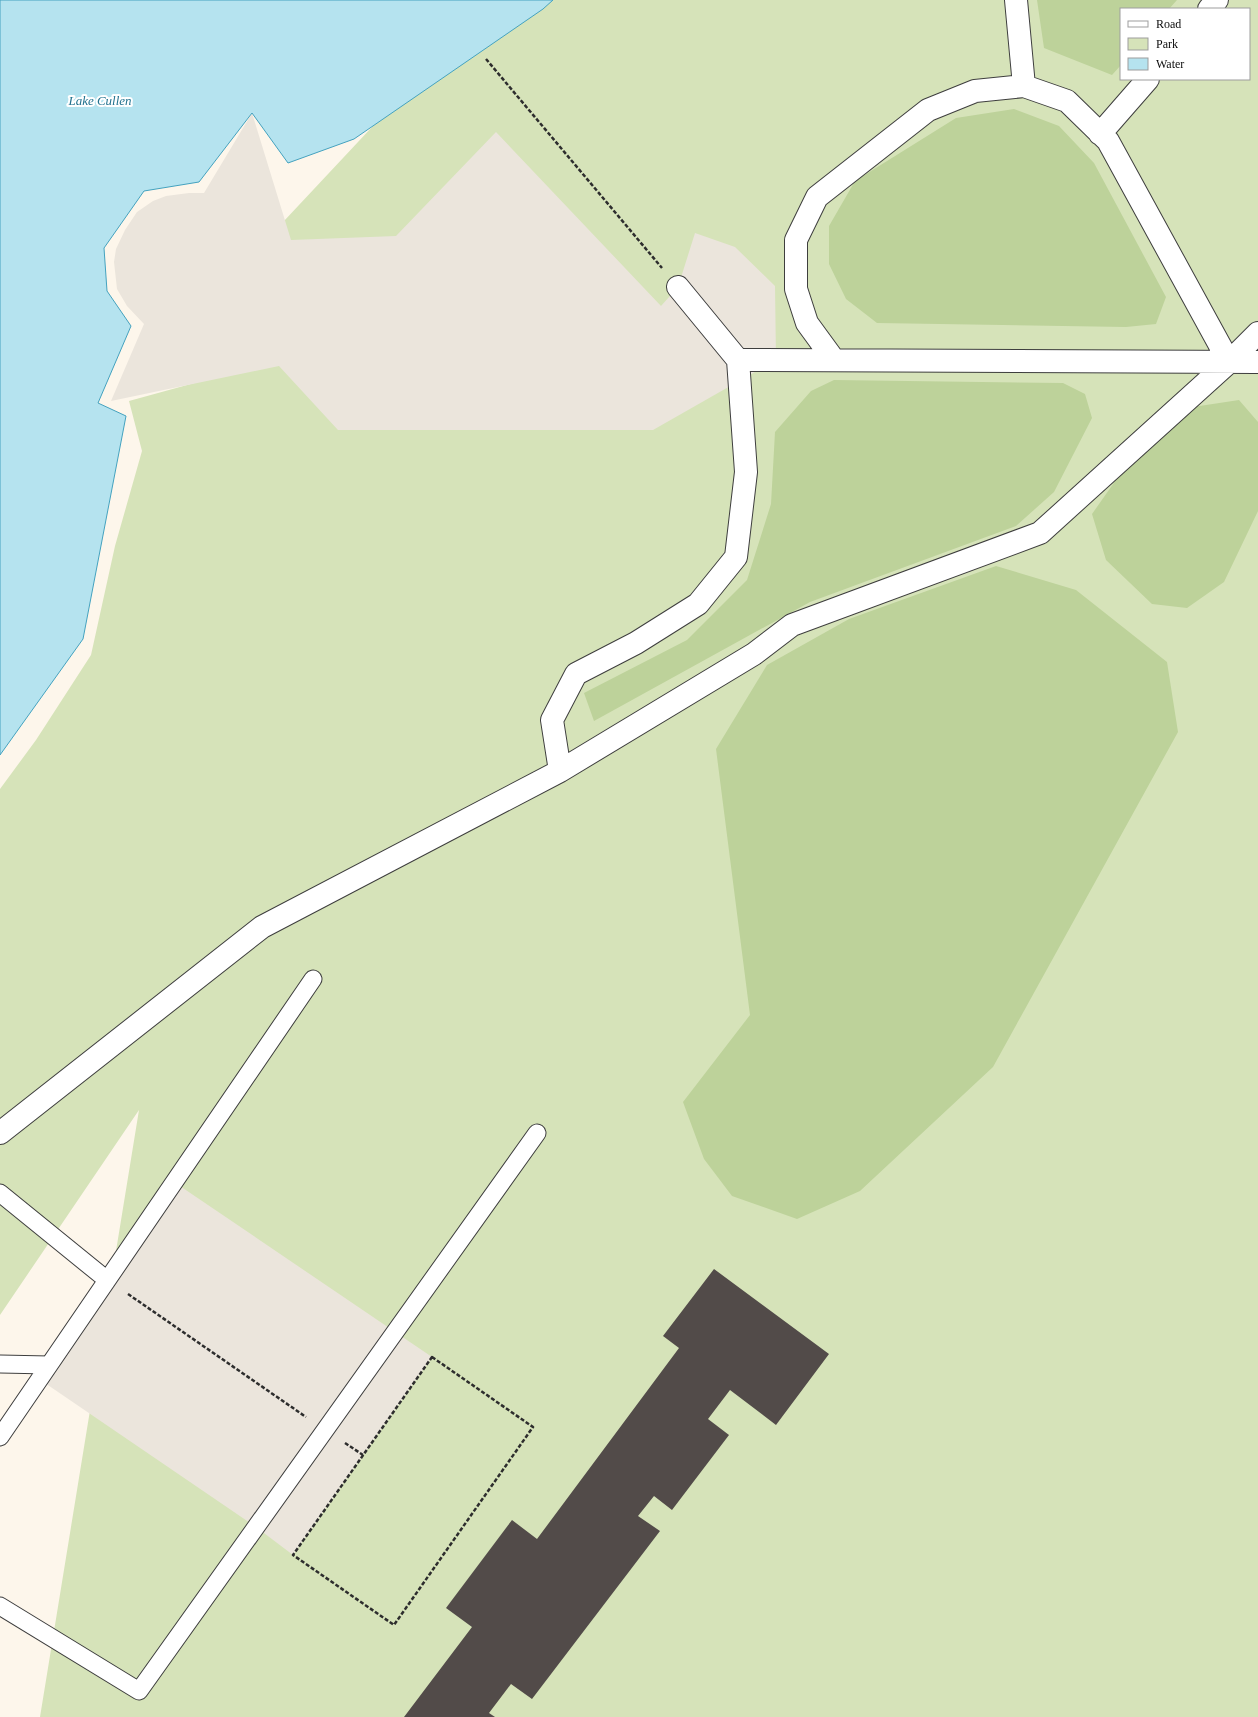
<svg xmlns="http://www.w3.org/2000/svg" width="1258" height="1717" viewBox="0 0 1258 1717" font-family="'Times New Roman',serif">
<style>
.green{fill:#d6e3b9;fill-rule:evenodd}
.forest{fill:#bdd29a}
.plaza{fill:#ebe5dc}
.water{fill:#b5e3ef;stroke:#44a2bf}
.building{fill:#524b49}
.lines{fill:none;stroke-linecap:round;stroke-linejoin:round}
.service-casing{stroke:#3e3e3e;stroke-width:19}
.minor-casing{stroke:#3e3e3e;stroke-width:24}
.path{stroke:#2d2d2d;stroke-width:2.5;stroke-dasharray:4 2;stroke-linecap:butt}
.service{stroke:#fff;stroke-width:17}
.minor{stroke:#fff;stroke-width:22}
.labels{text-anchor:middle;dominant-baseline:central;stroke-width:4;stroke-linejoin:round;paint-order:stroke}
.water-label{font-size:13px;font-style:italic;fill:#22728f;stroke:#fff}
</style>
<rect width="100%" height="100%" fill="#fdf6eb"/>
<path class="green" d="M491,0H1258V1717H40L139,1110L0,1315V789L36,740L91,655L115,546L142,451L129,401L260,365L284,221ZM1121,9H1249V79H1121Z"/>
<path class="forest" d="M1037,0H1177L1169,9H1121V65L1112,75L1044,48Z
M1014,109L1059,126L1094,163L1166,297L1156,324L1126,327L877,323L846,299L829,264V226L855,181L956,118Z
M834,380L1063,383L1085,394L1092,418L1054,492L1016,526L810,602L594,721L584,693L687,640L747,580L771,504L775,432L811,391Z
M1239,400L1258,422V511L1224,582L1187,608L1152,604L1106,560L1092,514L1130,460L1193,407Z
M996,566L1076,590L1167,662L1178,732L993,1067L860,1191L797,1219L732,1196L704,1159L683,1102L750,1015L716,749L767,665L849,619Z"/>
<path class="plaza" d="M252,113L291,240L396,236L496,132L661,306L678,287L695,233L735,247L775,286L776,360L653,430H338L279,366L111,401L144,324L127,306L117,289L114,262L116,249L125,230L137,212L153,201L166,196L189,193H204Z
M174,1182L432,1357L293,1555L256,1527L39,1379Z"/>
<path class="water" d="M0,0H553L543,9L354,139L288,163L252,113L199,182L144,191L104,248L107,291L131,326L98,403L126,416L83,639L0,755Z"/>
<path class="building" d="M714,1269L829,1354L776,1425L730,1390L708,1419L729,1435L672,1510L654,1496L638,1516L660,1531L532,1699L511,1684L489,1713L495,1717H404L472,1627L446,1608L512,1520L537,1539L679,1348L663,1336Z"/>
<g class="lines">
<g class="service-casing">
<path id="service" d="M0,1193L107,1280
M0,1364L49,1365
M0,1437L313,979
M0,1606L139,1691L537,1133"/>
</g>
<g class="minor-casing">
<path id="minor" d="M1016,0L1024,86
M1209,9L1217,0
M1100,134L1148,79
M678,287L738,360L1258,362
M834,360L807,323L796,289V240L817,197L928,110L975,91L1024,86L1067,101L1108,141L1229,362
M560,771L552,720L576,674L636,643L698,604L736,557L746,472L738,360
M0,1133L262,927L560,771L754,654L792,625L1040,533L1229,362L1258,333"/>
</g>
<path class="path" d="M486,59L662,268
M128,1294L306,1417
M432,1357L533,1427L394,1625L293,1555Z
M345,1443L363,1455"/>
<use href="#service" class="service"/>
<use href="#minor" class="minor"/>
</g>
<g class="labels">
<g class="water-label">
<text x="100" y="100">Lake Cullen</text>
</g>
</g>
<rect x="1120" y="8" width="130" height="72" fill="#ffffff" stroke="#9d9d9d"/>
<rect x="1128" y="21" width="20" height="6" fill="#ffffff" stroke="#9d9d9d"/>
<text x="1156" y="28" font-size="12" fill="#0b0b0b">Road</text>
<rect x="1128" y="38" width="20" height="12" fill="#d6e3b9" stroke="#9d9d9d"/>
<text x="1156" y="48" font-size="12" fill="#0b0b0b">Park</text>
<rect x="1128" y="58" width="20" height="12" fill="#b5e3ef" stroke="#9d9d9d"/>
<text x="1156" y="68" font-size="12" fill="#0b0b0b">Water</text>
</svg>
